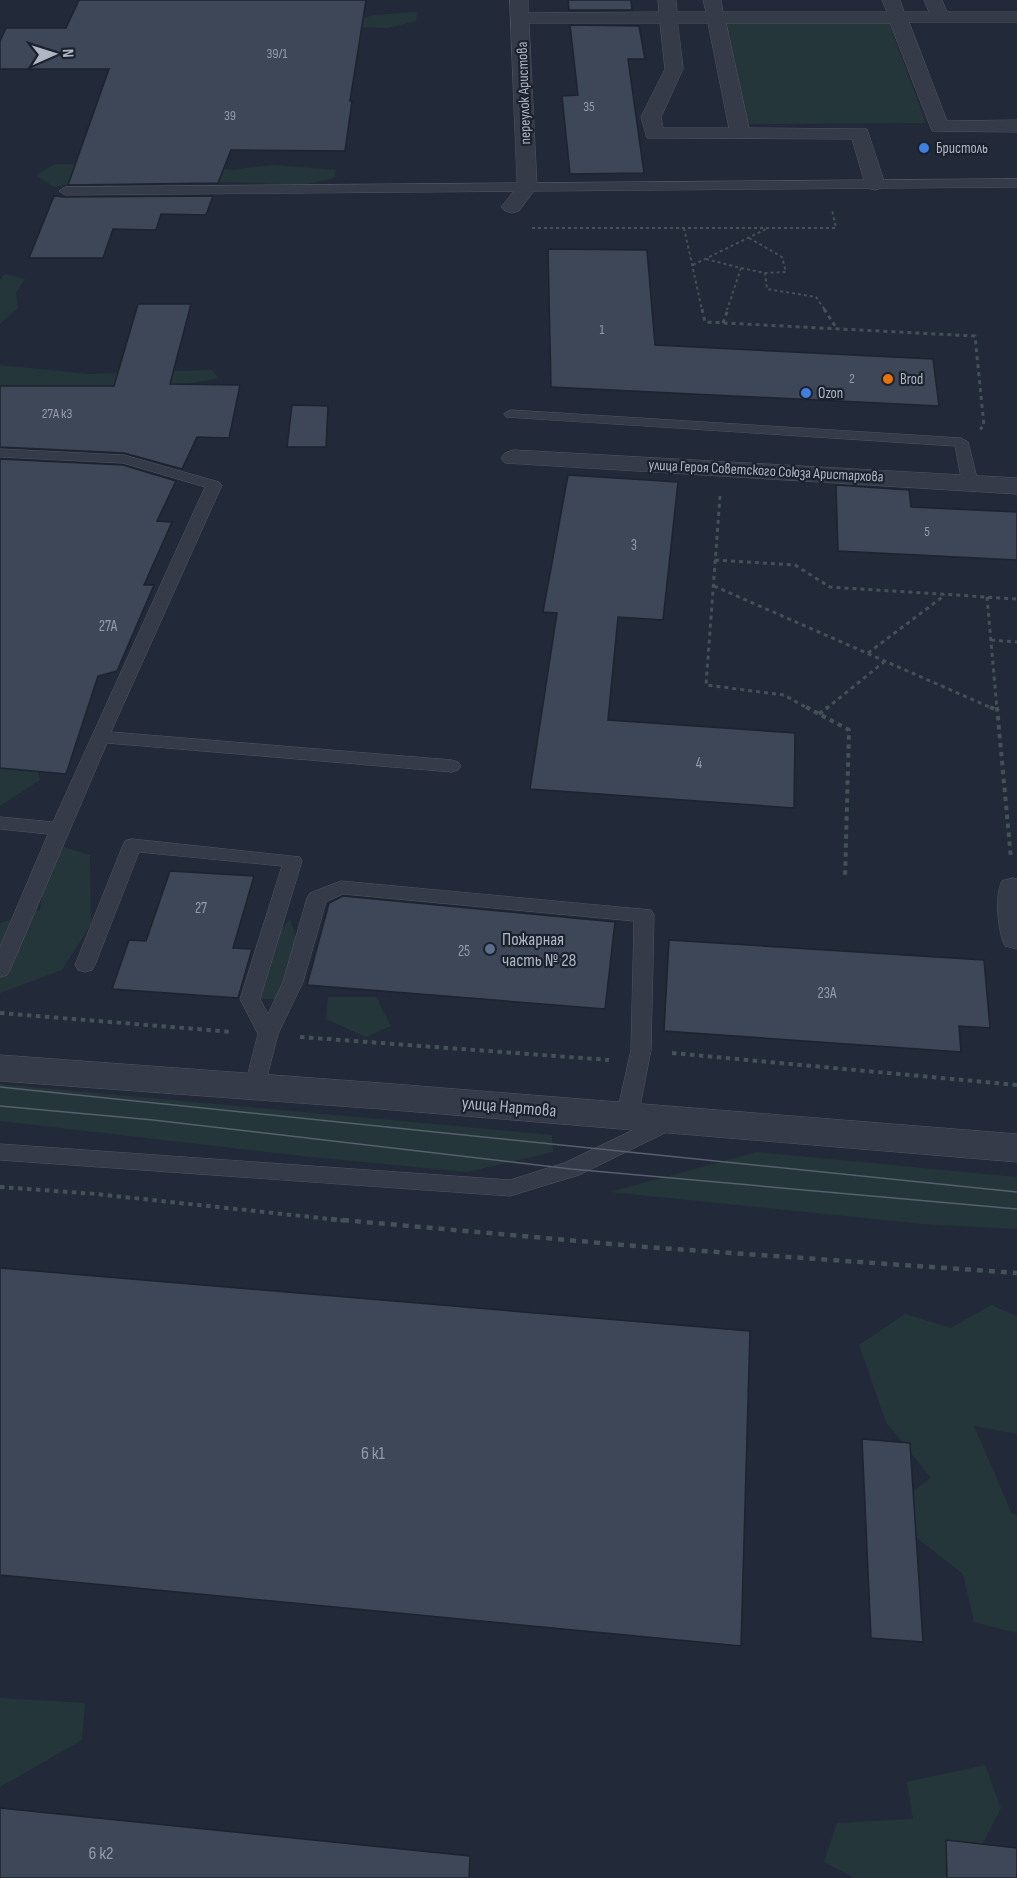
<svg xmlns="http://www.w3.org/2000/svg" width="1017" height="1878" viewBox="0 0 1017 1878" font-family="'Sofia Sans Condensed',sans-serif">
<style>
.green{fill:#25363a}
.building{fill:#3e4758;stroke:#1d232f;stroke-width:1.5}
.lines{fill:none;stroke-linecap:round;stroke-linejoin:round}
.service-casing{stroke:#515663;stroke-width:1}
.minor-casing{stroke:#515663;stroke-width:1}
.tertiary-casing{stroke:#515663;stroke-width:1}
.path-far3{stroke:#425256;stroke-width:2;stroke-dasharray:3 3;stroke-linecap:butt}
.path-far2{stroke:#425256;stroke-width:3;stroke-dasharray:4 4;stroke-linecap:butt}
.path-far1{stroke:#425256;stroke-width:4;stroke-dasharray:4.5 4.5;stroke-linecap:butt}
.path{stroke:#425256;stroke-width:4.5;stroke-dasharray:6 6;stroke-linecap:butt}
.service{fill:#363b49;fill-rule:evenodd}
.minor{fill:#363b49;fill-rule:evenodd}
.tertiary{fill:#363b49;fill-rule:evenodd}
.tram{stroke:#585f6f;stroke-width:1.5}
.shop-dot{fill:#3f7fe0;stroke:#1b212d;stroke-width:2}
.food-dot{fill:#e8710a;stroke:#1b212d;stroke-width:2}
.service-dot{fill:#5c6f8a;stroke:#1b212d;stroke-width:2}
.labels{text-anchor:middle;dominant-baseline:central;stroke-width:4.5;stroke-linejoin:round;paint-order:stroke}
.far-number-label{font-size:14px;fill:#949aaa}
.far-street-label{font-size:15px;fill:#b1b6c5;stroke:#1b212d}
.far-poi-label{font-size:15px;fill:#b1b6c5;stroke:#1b212d;text-anchor:start}
.number-label{font-size:15px;fill:#949aaa}
.poi-label{font-size:18px;fill:#b1b6c5;stroke:#1b212d;text-anchor:start}
.street-label{font-size:18px;fill:#b1b6c5;stroke:#1b212d}
.near-number-label{font-size:18px;fill:#949aaa}
</style>
<rect width="100%" height="100%" fill="#222938"/>
<path class="green" d="M417,12L416,21L388,28L350,27L348,22L374,15Z
M724,21H888L926,123L747,124Z
M55,164L217,167L231,170L274,165L336,170L334,178L303,185L229,182L169,185L149,182L108,186L75,183L54,187L36,175Z
M5,274L25,279L16,293L18,308L0,324V280Z
M0,365L90,374L212,370L218,378L133,395L0,388Z
M0,748L36,759L40,780L0,806Z
M63,847L90,855L91,924L62,970L0,993V923L40,910L47,866Z
M290,919L304,961L278,999H260L253,963Z
M328,997H376L391,1026L366,1037L326,1019Z
M0,1084L552,1135L553,1152L467,1172L311,1157L0,1121Z
M757,1152L1017,1177V1229L923,1224L610,1192Z
M991,1305L1017,1316V1434L974,1426L1012,1514L1017,1515V1633L974,1622L963,1574L885,1513L931,1478L886,1422L859,1345L905,1314L951,1328Z
M0,1698L85,1703L82,1740L0,1787Z
M985,1765L1001,1808L965,1878H854L824,1862L837,1823L913,1819L907,1782Z"/>
<path class="building" d="M79,0H366L350,101H352L345,151L231,150L218,183L68,185L109,69H0V41L6,28H66Z
M568,0H631L632,10H569Z
M570,25L639,26L645,59H628L644,173L570,174L562,96L578,95Z
M54,196L65,197L213,196L206,215L161,214L156,230L113,229L103,258H29Z
M548,249L647,250L655,345L933,359L939,406L551,387Z
M138,304H191L170,384L240,385L229,438L197,437L182,469L124,453L0,447V386H114Z
M292,405L328,406L326,447H287Z
M0,459L123,465L176,481L157,521L172,522L144,585H154L117,671L98,676L66,774L0,768Z
M568,475L678,482L663,620L618,617L608,720L795,733L794,808L530,789L557,613L543,612Z
M836,485L909,490L911,507L1017,512V560L838,551Z
M170,871L254,876L233,948L252,949L238,998L112,989L129,940L146,941Z
M343,896L615,922L605,1009L307,985L329,903Z
M669,940L984,960L990,1028L959,1026L961,1052L664,1031Z
M0,1268L750,1331L741,1646L0,1575Z
M862,1439L910,1443L923,1642L871,1638Z
M0,1808L470,1856L469,1878H0Z
M946,1840L1017,1848V1878H947Z"/>
<g class="lines">
<g class="service-casing">
<path id="service" d="M1017,179V187L65,195L59,191L65,187Z
M511,410L961,438L968,442L978,482L970,487L962,482L955,446L506,417L504,414Z
M0,449L124,455L219,482L222,485L111,732L452,760L458,762L461,766L458,770L452,772L107,743L10,970L7,975L0,977V947L48,834L0,829V817L53,822L205,487L123,463L0,457Z
M132,839L300,857L302,861L260,999L268,1014L283,982L307,898L310,893L341,881L651,910L654,915L651,1050L638,1117L635,1123L627,1125L619,1123L616,1117L631,1050L634,921L343,894L326,902L303,982L278,1034L265,1085L262,1090L255,1093L248,1090L245,1085L258,1034L240,999L282,866L139,852L95,965L92,970L85,972L78,970L75,965L123,845L125,841Z
M669,1113L677,1115L680,1121L677,1127L579,1175L510,1196L0,1160V1144L510,1180L564,1163Z"/>
</g>
<g class="minor-casing">
<path id="minor" d="M510,0H528V13L659,12L658,0H676L677,12H706L703,0H721L723,12H887L882,0H900L904,12H929L924,0H942L947,12H1017V22H909L947,121L1017,120V132L932,131L890,23H726L749,128L867,129L885,184L882,188L875,190L868,188L865,184L852,139L647,138L641,117L665,69L660,23H529L537,187L519,211L512,213L505,211L501,207L517,187ZM678,23H708L729,128H663L661,117L683,69Z
M514,450L1017,478V494L505,463L501,458L505,453Z
M1013,878L1017,879V949L1005,946C998,933 994,894 1002,881Z"/>
</g>
<g class="tertiary-casing">
<path id="tertiary" d="M0,1055L381,1083L1017,1134V1162L381,1109L0,1081Z"/>
</g>
<path class="path-far3" d="M532,228H836L832,210
M684,228L702,310
M749,238L782,257L786,272L765,273
M706,259L741,268L727,310
M693,265L768,228
M741,268L765,273L767,289L816,297L825,310"/>
<path class="path-far2" d="M702,309L705,322L975,336L984,426L980,429
M824,309L837,329
M723,323L728,309
M720,496L706,685L784,695L809,709
M715,560L795,565L830,587L1017,599
M714,586L994,709
M987,597L997,709
M991,640L1017,642
M868,653L945,595
M826,709L885,661"/>
<path class="path-far1" d="M806,707L849,730L845,878
M990,707L997,710
M997,707L1011,859
M819,714L828,707
M0,1013L233,1032
M300,1037L609,1060
M672,1053L1017,1085
M0,1187L96,1194L348,1221"/>
<path class="path" d="M331,1219L646,1247L1017,1273"/>
<use href="#service" class="service"/>
<use href="#minor" class="minor"/>
<use href="#tertiary" class="tertiary"/>
<path class="tram" d="M0,1087L1017,1192
M0,1106L153,1120L571,1169L1017,1209"/>
</g>
<g class="shop-dot">
<circle cx="924" cy="148" r="6"/>
<circle cx="806" cy="393" r="6"/>
</g>
<circle class="food-dot" cx="888" cy="379" r="6"/>
<circle class="service-dot" cx="490" cy="949" r="6"/>
<g class="labels">
<g class="far-number-label">
<text x="277" y="53">39/1</text>
<text x="589" y="106">35</text>
<text x="230" y="115">39</text>
<text x="602" y="329">1</text>
<text x="852" y="378">2</text>
<text x="57" y="413">27А к3</text>
<text x="927" y="531">5</text>
</g>
<g class="far-street-label">
<text transform="translate(524 93) rotate(-92)">переулок Аристова</text>
<text transform="translate(766 471) rotate(3)">улица Героя Советского Союза Аристархова</text>
</g>
<g class="far-poi-label">
<text x="936" y="148">Бристоль</text>
<text x="900" y="379">Brod</text>
<text x="818" y="393">Ozon</text>
</g>
<g class="number-label">
<text x="634" y="545">3</text>
<text x="108" y="626">27А</text>
<text x="699" y="763">4</text>
<text x="201" y="908">27</text>
<text x="464" y="951">25</text>
<text x="827" y="993">23А</text>
</g>
<g class="poi-label">
<text x="502" y="939">Пожарная<tspan x="502" dy="21">часть № 28</tspan></text>
</g>
<g class="street-label">
<text transform="translate(509 1107) rotate(5)">улица Нартова</text>
</g>
<g class="near-number-label">
<text x="373" y="1453">6 к1</text>
<text x="101" y="1853">6 к2</text>
</g>
</g>
<g transform="translate(54 54) rotate(87)" stroke="#1b212d" stroke-width="4.5" paint-order="stroke">
<path d="M0-4.5L10 22L0 15L-10 22Z" fill="#b1b6c5"/>
<text y="-9" font-size="16" font-weight="bold" text-anchor="middle" fill="#b1b6c5">N</text>
</g>
</svg>
